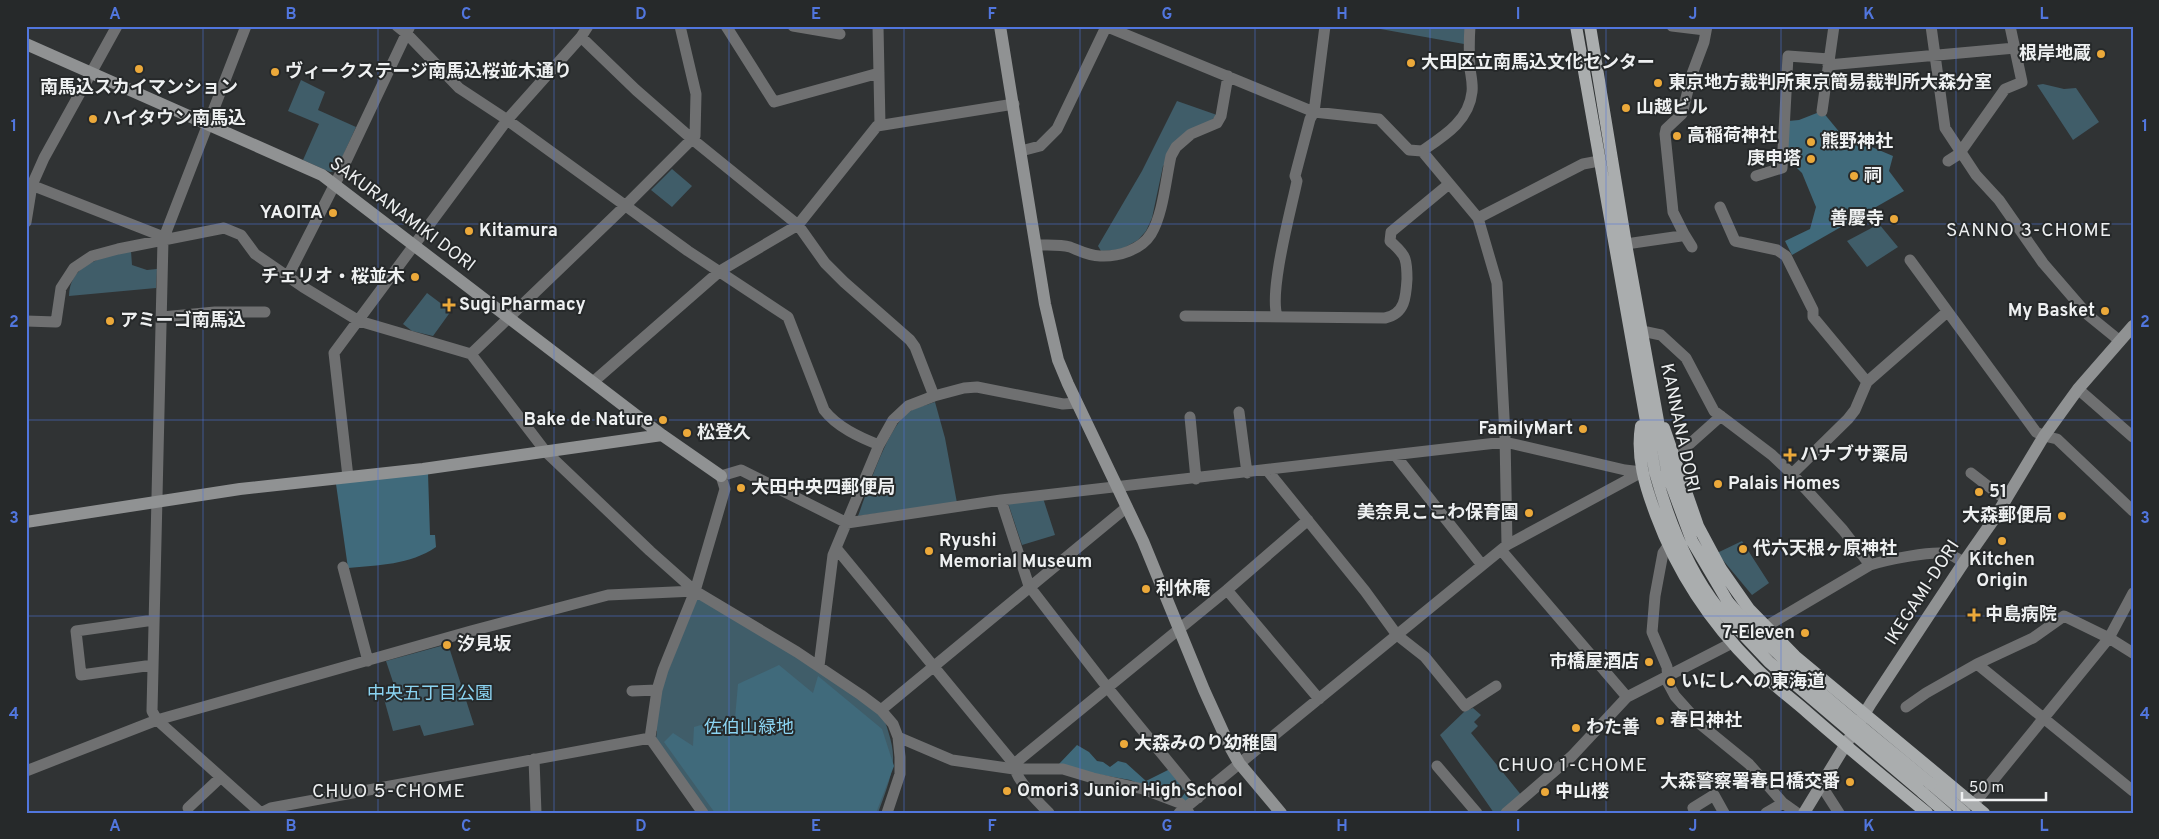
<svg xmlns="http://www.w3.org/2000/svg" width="2159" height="839" viewBox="0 0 2159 839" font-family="Overpass,'Noto Sans JP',sans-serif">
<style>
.green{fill:#405d69}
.forest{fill:#406a7b;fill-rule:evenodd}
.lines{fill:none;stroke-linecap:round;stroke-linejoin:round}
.street{stroke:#6f7071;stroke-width:11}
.secondary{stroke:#909293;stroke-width:12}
.primary{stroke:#aaadae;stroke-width:12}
.primary-bridge{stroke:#aaadae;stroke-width:12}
.grid{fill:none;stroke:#5176de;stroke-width:1;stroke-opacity:0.55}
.poi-dot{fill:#eca93a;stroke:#26292a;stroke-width:2}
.labels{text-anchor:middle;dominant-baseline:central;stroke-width:4;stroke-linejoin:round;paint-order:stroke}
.poi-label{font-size:18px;font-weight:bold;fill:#eef0f1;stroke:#26292a;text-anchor:start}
.street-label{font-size:18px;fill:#eef0f1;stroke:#26292a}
.park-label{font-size:18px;fill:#8bd4f2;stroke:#26292a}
.neighbourhood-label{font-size:19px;letter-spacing:1px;fill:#eef0f1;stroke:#26292a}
.neatline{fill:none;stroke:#5176de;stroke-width:2}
.grid-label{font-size:16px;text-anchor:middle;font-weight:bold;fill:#5176de}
</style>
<rect width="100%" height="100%" fill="#303334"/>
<path class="green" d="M1375,26H1467L1464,44L1375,28Z
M301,80L325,92L318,110L356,127L336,171L330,172L303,160L319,124L288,111Z
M2043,84L2064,89L2076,88L2099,122L2073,140L2037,85Z
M1177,101L1217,115L1163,166L1152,218L1146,231L1138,240L1120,250L1101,251L1098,246L1142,171Z
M672,169L692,186L672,207L651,190Z
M1879,224L1898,247L1867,267L1847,241Z
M131,251L132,265L147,270L157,269L156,288L69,296C70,262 104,257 131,251Z
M427,293L451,311L433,336L412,331L403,324Z
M935,402L945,438L957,503L858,516C868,490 887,427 909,412C916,407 927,405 935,402Z
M1043,498L1055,535L1022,545L1008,503Z
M1742,541L1769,583L1752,595L1717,553Z
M698,595L881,710C886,725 894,744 893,760C892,777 884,796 878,813H706L656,739L657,731L654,730L660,691Z
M448,644L474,725L424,736L420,725L393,731L384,699L397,694L386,661Z
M1473,708L1481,715L1474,722L1478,726L1471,733L1522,796L1503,813H1494L1440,735L1465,711Z"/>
<path class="forest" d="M1822,111L1841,134L1893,156L1889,171L1904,191L1792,255L1785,241L1810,229L1816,207L1802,173L1788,159V121L1799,120Z
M428,473L430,535H435L436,547C410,565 378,565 348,568L336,484Z
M779,665L813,693L818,676L882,729L894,766L876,813H715L664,742L673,733L693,746L694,727L718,720L734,730L738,684Z
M1077,745L1089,752L1097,761L1103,762L1110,767L1118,761L1126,763L1146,781L1170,769L1194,796L1187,802L1130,780L1096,774L1059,764ZM1172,781L1183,790L1185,788L1187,790L1182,797L1169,785Z"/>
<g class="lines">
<path class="street" d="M246,26L163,240L152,711L157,720L261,813
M397,26L407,34L459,88L503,117L688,251L788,317L824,410C837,427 859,437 879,445
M726,26L774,102L879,73
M793,26L840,34
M878,26L880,125
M1105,26L1314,112L1379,119L1409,150L1422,151L1478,218L1497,283L1505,436L1507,545
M1672,26L1705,30
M1931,26L1945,128L1976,175L1999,200L2043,263L2088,315L2120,341
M581,37L636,90L692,139L798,225L825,263L844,282L910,340L915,347L934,396
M1828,65L2015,48
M1822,111L1834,26
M1021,151L1040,146L1057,129L1106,27
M1422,151C1444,136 1469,121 1472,92C1473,84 1471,76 1470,69C1469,54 1469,41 1470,26
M1948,161L1959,154L2005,89L2022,82L2010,26
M1756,176L1782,168L1788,56L1829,59
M26,183L164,237
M1720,207L1735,241L1777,250L1786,256L1813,310V317L1867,382
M1478,218L1583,164L1599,161
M26,222L32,185L44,158L117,26
M1684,234L1692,247
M1626,244L1681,236L1684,234L1673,212L1665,134L1666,129L1682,114L1692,74L1704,42L1707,26
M1036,245C1047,245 1060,244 1070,247C1080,251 1089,256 1100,256C1118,257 1141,250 1151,234C1163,215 1166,178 1171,156L1176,147L1191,134L1217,123L1221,116L1228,76
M1910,260L2036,432L2044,436L2057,439L2133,511
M288,276L340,174L410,26
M1185,316L1385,318C1405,314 1406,297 1407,279C1407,272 1407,265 1405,259C1403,252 1395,246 1390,241L1391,232L1449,184
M1277,316C1269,290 1291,210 1297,181L1295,176L1310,119L1314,112L1325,26
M162,317L215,312H265
M26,321L56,322L61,288L74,268L92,256L118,249L224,228L241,235L255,254L303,287L359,321L471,354L546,452L650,551L695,591L797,652L861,695L881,710L893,724L898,737L900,757V774L887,813
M1642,331L1661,335L1686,358L1714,411L1772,455L1792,474L1843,530L1870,565
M471,354L625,206L695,136L696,94L680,26
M593,382L720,271L798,225L877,126L1014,104
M2078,389L2133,437
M1239,412L1247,473
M1190,417L1196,479
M1395,455L1482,565
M1675,457L1721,416
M1267,470L1365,591L1397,635L1425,657L1465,706L1496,686
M1971,473L2006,500
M1792,474L1848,419L1855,410L1867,382L1947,312
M348,477L334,353L507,120L581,37L588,26
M1001,500L1029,586L1107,687L1198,798
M1668,546L1663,553L1655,596L1652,632L1667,667L1668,683L1675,696L1700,724L1749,764L1783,803L1797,813
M836,548L1014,764C1014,778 1039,803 1049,813
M1501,550L1627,697
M343,567L368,661
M1227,590L1319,699
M1765,627L1870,565C1886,560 1933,550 1949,554C1954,556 1959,560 1964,562
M1977,664L2033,638L2064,616L2109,638L2133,653
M153,665L81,675L76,631L154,620
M819,666L833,555L879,445L893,420L908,406L934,396L964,388L977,387L1063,404L1077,403
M632,691L657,690
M1906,707L1926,693L1977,664L2133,791
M881,710L1127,507
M898,737L952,760L1014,769H1063L1093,778L1143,789L1180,803L1189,813
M534,759L536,813
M1014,764L1227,590L1308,520
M1437,766L1477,813
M26,771L157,720L471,631L608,595L695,591
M1821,785L1839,813
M1973,805L2109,638L2133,593
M188,808L220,778
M261,813L271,808L650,738
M703,813L650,738L657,690L663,670L695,591L725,489L721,476L741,470L847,523L1001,500L1505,442L1625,470L1642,472L1507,545L1179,813
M1506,813L1572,756L1627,697L1732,643
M1695,813L1693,808L1714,795L1724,813
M1766,813L1783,803"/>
<path class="secondary" d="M1000,26L1045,304L1058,360L1068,384L1143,541L1204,690L1229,745L1239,763L1281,813
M26,44L322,175L662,435L721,476
M26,522L240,489L423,469L662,435
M1804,813L1871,703L1964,562L1994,519L2044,436L2078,389L2133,326"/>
<path class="primary" d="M1576,26L1655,472C1668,519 1687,569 1718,608
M1590,26L1626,244L1668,476L1692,541L1728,602
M1641,426C1636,457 1645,486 1656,515C1677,572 1711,623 1754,666C1770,683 1790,697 1808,713C1847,747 1887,780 1927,813
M1664,428L1698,526L1721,569L1749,609L1795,656L1984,813
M1931,784L1965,813
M1923,793L1946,813"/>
<path class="primary-bridge" d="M1728,602C1788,670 1861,726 1931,784
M1718,608L1769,662L1923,793"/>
</g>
<path class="grid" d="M203,26V813M378,26V813M554,26V813M729,26V813M904,26V813M1080,26V813M1255,26V813M1430,26V813M1606,26V813M1781,26V813M1956,26V813M26,224H2133M26,420H2133M26,616H2133"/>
<g class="poi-dot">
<circle cx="2101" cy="54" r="5"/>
<circle cx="1411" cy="63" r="5"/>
<circle cx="139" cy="69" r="5"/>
<circle cx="275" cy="72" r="5"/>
<circle cx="1658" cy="83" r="5"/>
<circle cx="1626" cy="108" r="5"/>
<circle cx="93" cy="119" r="5"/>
<circle cx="1677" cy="136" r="5"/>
<circle cx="1811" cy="142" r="5"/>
<circle cx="1811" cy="159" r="5"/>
<circle cx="1854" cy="176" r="5"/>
<circle cx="333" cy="213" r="5"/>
<circle cx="1894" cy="219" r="5"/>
<circle cx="469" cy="231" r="5"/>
<circle cx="415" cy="277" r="5"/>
<path d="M446.5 297.5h5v5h5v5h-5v5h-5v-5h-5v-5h5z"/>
<circle cx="2105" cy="311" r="5"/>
<circle cx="110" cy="321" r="5"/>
<circle cx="663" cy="420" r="5"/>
<circle cx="1583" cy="429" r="5"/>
<circle cx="687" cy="433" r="5"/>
<path d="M1787.5 447.5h5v5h5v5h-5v5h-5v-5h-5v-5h5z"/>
<circle cx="1718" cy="484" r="5"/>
<circle cx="741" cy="488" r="5"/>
<circle cx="1979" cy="492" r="5"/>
<circle cx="1529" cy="513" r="5"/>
<circle cx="2062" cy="516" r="5"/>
<circle cx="2002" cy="541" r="5"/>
<circle cx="1743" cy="549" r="5"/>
<circle cx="929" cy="551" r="5"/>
<circle cx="1146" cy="589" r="5"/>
<path d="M1971.5 607.5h5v5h5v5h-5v5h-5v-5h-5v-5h5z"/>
<circle cx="1805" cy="633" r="5"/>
<circle cx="447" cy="645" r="5"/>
<circle cx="1649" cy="662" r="5"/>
<circle cx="1671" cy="682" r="5"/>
<circle cx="1660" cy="721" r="5"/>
<circle cx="1576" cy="728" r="5"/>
<circle cx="1124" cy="744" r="5"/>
<circle cx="1850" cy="782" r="5"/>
<circle cx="1007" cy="791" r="5"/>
<circle cx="1545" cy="792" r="5"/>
</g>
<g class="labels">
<g class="poi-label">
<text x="2091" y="54" text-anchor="end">根岸地蔵</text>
<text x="1421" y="63">大田区立南馬込文化センター</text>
<text x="285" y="72">ヴィークステージ南馬込桜並木通り</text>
<text x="1668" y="83">東京地方裁判所東京簡易裁判所大森分室</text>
<text x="139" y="88" text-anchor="middle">南馬込スカイマンション</text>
<text x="1636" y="108">山越ビル</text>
<text x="103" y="119">ハイタウン南馬込</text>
<text x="1687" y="136">高稲荷神社</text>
<text x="1821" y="142">熊野神社</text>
<text x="1801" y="159" text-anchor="end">庚申塔</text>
<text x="1864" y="176">祠</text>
<text x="323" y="213" text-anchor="end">YAOITA</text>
<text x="1884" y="219" text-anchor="end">善慶寺</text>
<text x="479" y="231">Kitamura</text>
<text x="405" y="277" text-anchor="end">チェリオ・桜並木</text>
<text x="459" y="305">Sugi Pharmacy</text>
<text x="2095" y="311" text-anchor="end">My Basket</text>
<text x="120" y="321">アミーゴ南馬込</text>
<text x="653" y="420" text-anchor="end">Bake de Nature</text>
<text x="1573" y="429" text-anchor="end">FamilyMart</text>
<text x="697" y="433">松登久</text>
<text x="1800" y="455">ハナブサ薬局</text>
<text x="1728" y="484">Palais Homes</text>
<text x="751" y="488">大田中央四郵便局</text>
<text x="1989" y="492">51</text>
<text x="1519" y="513" text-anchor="end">美奈見ここわ保育園</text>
<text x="2052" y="516" text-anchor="end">大森郵便局</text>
<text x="939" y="541">Ryushi<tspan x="939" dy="21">Memorial Museum</tspan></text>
<text x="1753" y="549">代六天根ヶ原神社</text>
<text x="2002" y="560" text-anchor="middle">Kitchen<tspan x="2002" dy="21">Origin</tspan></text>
<text x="1156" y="589">利休庵</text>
<text x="1985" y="615">中島病院</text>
<text x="1795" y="633" text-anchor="end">7-Eleven</text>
<text x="457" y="645">汐見坂</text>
<text x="1639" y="662" text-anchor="end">市橋屋酒店</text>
<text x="1681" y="682">いにしへの東海道</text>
<text x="1670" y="721">春日神社</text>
<text x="1586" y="728">わた善</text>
<text x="1134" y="744">大森みのり幼稚園</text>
<text x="1840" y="782" text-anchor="end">大森警察署春日橋交番</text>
<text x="1017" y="791">Omori3 Junior High School</text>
<text x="1555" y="792">中山楼</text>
</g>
<g class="street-label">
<text transform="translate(402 215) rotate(37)">SAKURANAMIKI DORI</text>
<text transform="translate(1679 428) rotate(78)">KANNANA DORI</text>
<text transform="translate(1923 593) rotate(-57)">IKEGAMI-DORI</text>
</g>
<g class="park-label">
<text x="430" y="694">中央五丁目公園</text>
<text x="749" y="728">佐伯山緑地</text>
</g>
<g class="neighbourhood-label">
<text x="2029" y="231">SANNO 3-CHOME</text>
<text x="1573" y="766">CHUO 1-CHOME</text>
<text x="389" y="792">CHUO 5-CHOME</text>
</g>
</g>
<rect width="2159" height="839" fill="none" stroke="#26292a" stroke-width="55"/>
<path d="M1962 792v8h84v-8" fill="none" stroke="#eef0f1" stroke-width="2.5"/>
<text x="1969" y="792" font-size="15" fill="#eef0f1" stroke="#26292a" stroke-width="4" paint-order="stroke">50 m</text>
<rect x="28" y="28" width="2104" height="784" class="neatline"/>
<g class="grid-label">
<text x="115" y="19">A</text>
<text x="291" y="19">B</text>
<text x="466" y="19">C</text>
<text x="641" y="19">D</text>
<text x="816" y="19">E</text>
<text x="992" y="19">F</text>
<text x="1167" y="19">G</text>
<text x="1342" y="19">H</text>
<text x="1518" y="19">I</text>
<text x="1693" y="19">J</text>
<text x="1869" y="19">K</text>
<text x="2044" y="19">L</text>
<text x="14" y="131">1</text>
<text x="2145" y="131">1</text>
<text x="14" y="327">2</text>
<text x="2145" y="327">2</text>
<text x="14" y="523">3</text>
<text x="2145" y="523">3</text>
<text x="14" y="719">4</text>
<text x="2145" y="719">4</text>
<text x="115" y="831">A</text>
<text x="291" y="831">B</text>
<text x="466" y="831">C</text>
<text x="641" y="831">D</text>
<text x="816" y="831">E</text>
<text x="992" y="831">F</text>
<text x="1167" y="831">G</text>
<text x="1342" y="831">H</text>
<text x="1518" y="831">I</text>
<text x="1693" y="831">J</text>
<text x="1869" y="831">K</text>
<text x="2044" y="831">L</text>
</g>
</svg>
